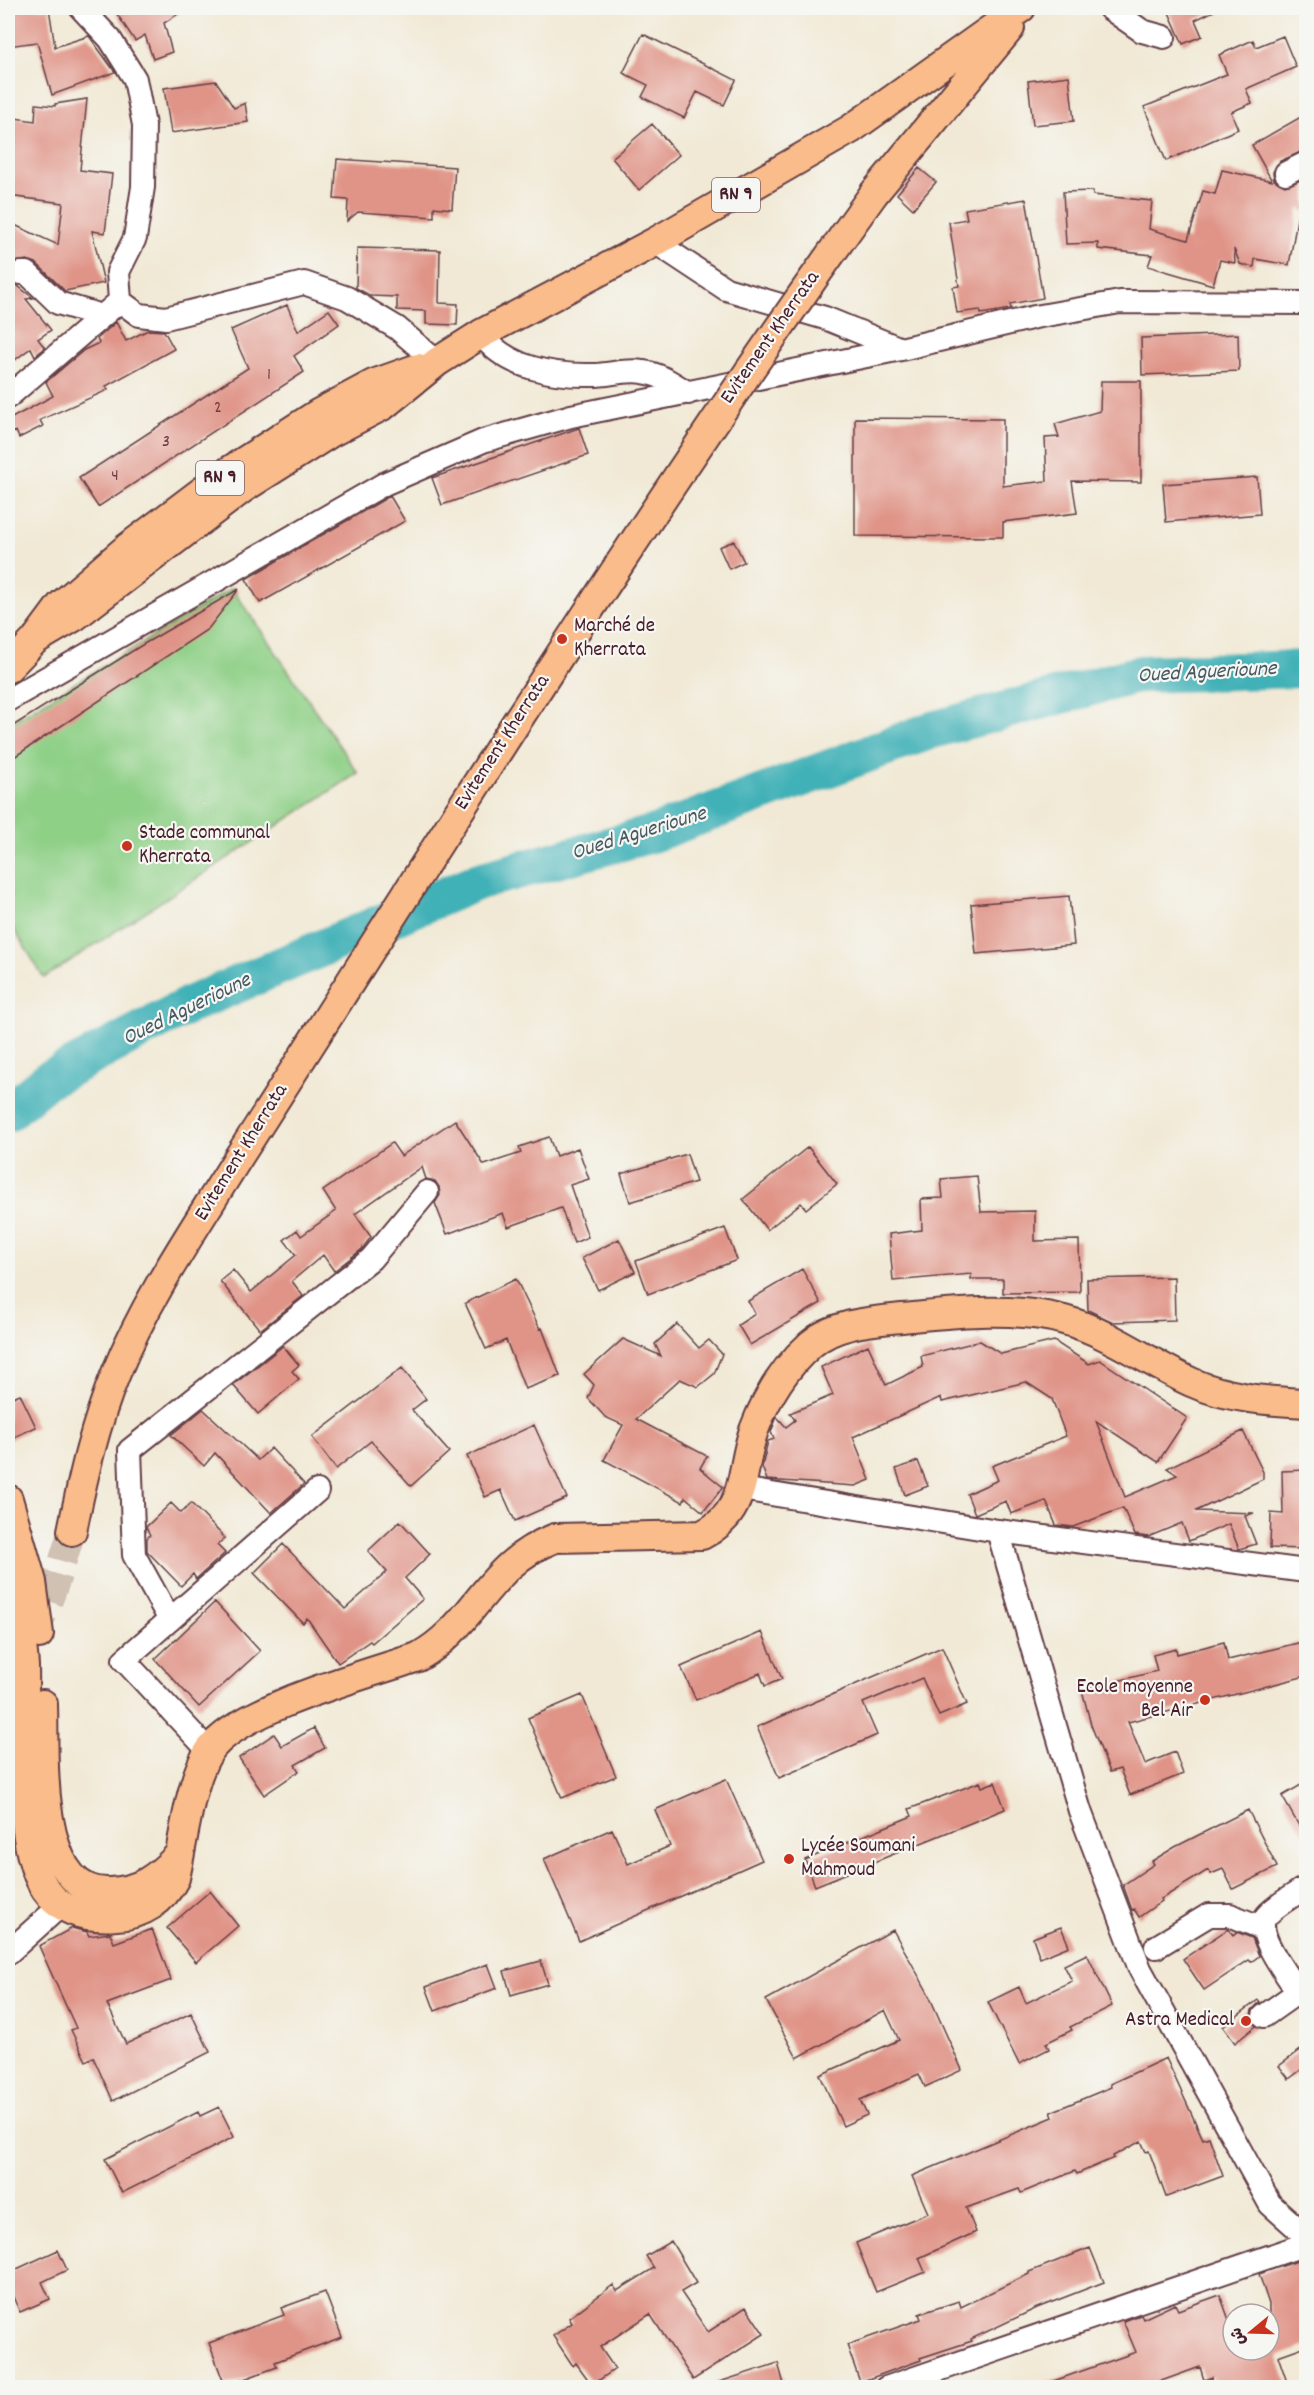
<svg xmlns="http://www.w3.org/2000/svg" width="1314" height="2395" viewBox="0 0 1314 2395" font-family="Dekko,'Playpen Sans Arabic',sans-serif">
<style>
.green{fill:#8fd087;stroke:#6c7859;stroke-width:1.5}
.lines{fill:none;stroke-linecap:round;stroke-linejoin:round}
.river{stroke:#40b1b7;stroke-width:38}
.building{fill:#e09488}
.major-tunnel{stroke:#d0c1b3;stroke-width:28;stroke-dasharray:28 14;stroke-linecap:butt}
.minor-casing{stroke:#633d44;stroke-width:26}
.major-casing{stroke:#633d44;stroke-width:32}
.minor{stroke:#fff;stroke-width:22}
.major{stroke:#f9bc8a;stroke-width:28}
.major-bridge-casing{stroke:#633d44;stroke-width:32;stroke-linecap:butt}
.major-bridge{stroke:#f9bc8a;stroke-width:28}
.poi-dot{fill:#c8321e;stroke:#f6f6f2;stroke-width:2}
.labels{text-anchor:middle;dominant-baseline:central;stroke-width:4.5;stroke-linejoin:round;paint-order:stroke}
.number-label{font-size:18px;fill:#703c42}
.shield{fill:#f6f6f2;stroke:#7e6067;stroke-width:1.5}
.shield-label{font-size:20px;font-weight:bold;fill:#4a1f2b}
.street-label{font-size:21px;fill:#4a1f2b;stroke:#f6f6f2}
.poi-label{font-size:21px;fill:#4a1f2b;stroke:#f6f6f2;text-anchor:start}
.water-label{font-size:22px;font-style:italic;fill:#465963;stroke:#f6f6f2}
</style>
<rect width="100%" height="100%" fill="#f6f6f2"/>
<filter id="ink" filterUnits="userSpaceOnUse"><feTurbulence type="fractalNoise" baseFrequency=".0167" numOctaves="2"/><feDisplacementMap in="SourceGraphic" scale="12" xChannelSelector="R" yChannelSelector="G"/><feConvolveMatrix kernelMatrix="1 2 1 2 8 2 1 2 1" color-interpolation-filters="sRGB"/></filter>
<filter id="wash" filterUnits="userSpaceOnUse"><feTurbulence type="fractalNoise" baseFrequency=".008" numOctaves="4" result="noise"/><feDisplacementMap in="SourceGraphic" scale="24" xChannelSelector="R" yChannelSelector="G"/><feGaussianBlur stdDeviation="1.35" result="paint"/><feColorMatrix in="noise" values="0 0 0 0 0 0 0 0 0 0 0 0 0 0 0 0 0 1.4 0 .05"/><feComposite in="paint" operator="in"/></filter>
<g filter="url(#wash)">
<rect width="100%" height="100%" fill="#f1e9d5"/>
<path class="green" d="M232,588L358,773L44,978L8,920V724Z"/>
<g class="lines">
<path class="river" d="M8,1113L47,1080L191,1004L479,881L652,834L932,730L1140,674L1306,669"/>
</g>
<g id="blocks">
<path class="building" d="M8,8H49L55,47L89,36L115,72L52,95L37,42L8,46Z
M113,8H187L164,23L172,52L153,59L145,35L135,41Z
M1167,8H1220L1195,20L1202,36L1183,44Z
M643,34L736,80L724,105L697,92L684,118L642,97L648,85L623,73Z
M1283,36L1296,67L1246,89L1252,103L1231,112L1238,129L1166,161L1144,107L1227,74L1219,55L1253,40L1256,47Z
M1069,76L1074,121L1033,125L1028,81Z
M216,81L234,108L245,103L248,122L171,133L164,88Z
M87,99L80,170L112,174L105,233L92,231L104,283L65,291L36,263L27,260L14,262L8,272L9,279L33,298L26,299L51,330L38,339L45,348L35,356L31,348L8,365V222L58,245L63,203L8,196V117L35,121L36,104L55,106V104Z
M1306,114V150L1280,161L1273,172L1274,180L1285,186L1306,178V212L1299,208L1289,265L1255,259L1254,267L1240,264L1234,249L1235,263L1220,260L1213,285L1148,266L1152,255L1098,249V243L1066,244L1063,192L1093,191V195L1152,201L1149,229L1188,240L1203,191L1215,194L1222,170L1272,181L1252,145Z
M652,124L679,155L639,190L612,158Z
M337,159L455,167L452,209L434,207V217L358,212L347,221L348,200L334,199Z
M919,168L936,182L913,209L897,194Z
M1026,199L1043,298L1010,304L1011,309L981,314L980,310L957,313L953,287L959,286L949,222L967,219L965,209Z
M357,248L440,250L439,303L458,304L457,325L426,324V311L397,310V297L371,296L356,288Z
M287,305L298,331L329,310L339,324L294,356L304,372L98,507L79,478L248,368L231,330Z
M116,322L126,341L148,330L164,331L174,349L106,386L108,390L40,420L43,426L19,438L16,431L8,435V420L53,396L46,382L84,350L99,343L97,339Z
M1238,334L1239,371L1142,375L1141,338Z
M1101,381H1141V482L1072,481L1077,513L1003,522V537L855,536V418L1003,419V486L1047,481L1045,438L1059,437L1055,424L1100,411Z
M579,428L588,455L442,505L432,478Z
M1257,477L1260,514L1166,522L1163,484Z
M390,496L405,521L260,603L246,579Z
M734,541L744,562L729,569L719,547Z
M239,589L208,629L8,761V729L142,645Z
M1069,896L1074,945L976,954L971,904Z
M455,1120L484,1165L521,1153L519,1147L549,1137L556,1156L578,1148L589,1179L570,1185L588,1237L574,1243L561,1208L508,1227L503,1213L447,1234L435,1203L440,1195L439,1187L435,1181L426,1179L422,1167L355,1214L371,1237L362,1249L334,1271L323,1255L292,1281L303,1296L260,1330L220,1281L233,1270L251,1292L296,1255L284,1240L297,1230L301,1236L336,1211L323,1191L392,1143L401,1156Z
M808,1147L837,1184L806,1209L801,1203L767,1230L743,1199Z
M687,1154L696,1182L630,1202L621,1174Z
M977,1176L981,1212L1035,1211V1241L1079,1240L1080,1292L1003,1293V1279H971V1274L893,1281L889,1234L922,1230L921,1199L943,1198L941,1179Z
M725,1228L737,1260L648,1294L636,1261Z
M619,1239L635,1272L598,1290L582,1258Z
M802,1269L821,1303L750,1345L738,1325L755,1314L748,1301Z
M1174,1277L1175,1320L1113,1322L1088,1310L1087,1279Z
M516,1279L540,1329L542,1328L560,1376L525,1389L506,1340L486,1349L465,1303Z
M677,1324L699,1348L709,1340L722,1354L714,1374L698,1387L680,1379L636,1419L707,1456L700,1468L723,1487L703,1512L685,1497L683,1502L604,1460L623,1425L605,1417L588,1398L594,1385L584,1374L623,1339L661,1356L655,1344Z
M980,1341L1001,1354L1054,1341L1089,1364L1100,1360L1187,1418L1158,1462L1096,1421L1125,1497L1177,1475L1167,1468L1243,1431L1263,1472V1479L1196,1511L1254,1513L1245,1516L1256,1544L1239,1549L1229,1524L1189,1541L1182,1523L1148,1537L1135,1535L1123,1508L1073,1527L1056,1525L1046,1501L1011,1514L1006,1501L975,1514L967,1494L998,1480L992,1466L1066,1436L1052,1399L1026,1382L942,1402L941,1397L853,1437L870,1480L855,1486L767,1480L762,1467L768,1441L774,1439L771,1432L777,1417L786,1427L795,1420L790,1413L833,1395L821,1367L868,1345L886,1385L923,1367L921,1356Z
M283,1346L299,1365L292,1371L299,1379L258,1414L233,1385Z
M402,1368L426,1399L412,1410L449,1452L411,1486L371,1441L336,1469L312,1437Z
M20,1394L36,1427L8,1440V1399Z
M203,1409L258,1460L271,1448L304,1484L271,1513L215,1453L204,1466L171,1435Z
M534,1425L567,1498L515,1521L501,1490L485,1497L467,1456Z
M918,1461L928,1486L905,1495L896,1469Z
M1306,1470V1549L1270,1548L1271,1513L1283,1514L1282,1471Z
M171,1503L181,1513L191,1503L225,1538L217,1545L225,1553L196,1579L193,1574L181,1586L147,1551V1538L150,1535L146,1527Z
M400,1521L430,1554L405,1578L423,1599L372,1643L370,1641L338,1663L307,1618L303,1623L254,1573L283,1544L345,1609L387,1572L368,1551Z
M215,1602L260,1651L199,1707L155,1659Z
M762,1632L782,1679L765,1686L760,1673L696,1700L681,1667Z
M1306,1641V1676L1128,1722L1145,1764L1175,1752L1183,1774L1130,1795L1120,1769L1110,1772L1091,1725L1082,1690L1157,1671L1153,1655L1176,1649L1177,1654L1224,1642L1228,1660Z
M942,1647L967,1704L939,1716L922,1678L863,1703L877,1735L779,1778L757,1727Z
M582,1695L616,1776L562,1798L528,1718Z
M314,1728L325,1748L295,1765L299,1771L264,1795L239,1758L274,1734L282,1746Z
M726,1779L762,1860L579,1941L544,1859L612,1829L628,1864L670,1846L655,1810Z
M980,1782L982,1787L995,1782L1005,1809L815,1886L805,1860L912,1816L909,1809Z
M1306,1782V1838L1282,1796Z
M1248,1810L1277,1867L1233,1889L1223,1869L1211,1874L1208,1870L1161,1899L1162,1901L1139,1917L1134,1909L1132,1910L1123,1885L1154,1864L1152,1861L1175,1847Z
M210,1891L238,1926L196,1962L167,1928Z
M1061,1927L1069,1946L1040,1958L1033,1938Z
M72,1928L87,1932L89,1936L110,1933L114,1943L152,1929L171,1980L107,2004L126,2044L191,2013L210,2052L113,2101L93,2057L86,2061L71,2030L76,2028L39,1946Z
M1228,1929L1233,1935L1237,1932L1252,1938L1259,1956L1251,1962L1249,1960L1204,1990L1183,1959Z
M893,1930L927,1991L962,2070L925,2087L919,2074L860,2100L867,2115L843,2126L820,2075L899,2040L885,2010L797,2058L766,2000Z
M1087,1954L1112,2006L1070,2027L1072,2030L1046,2043L1049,2049L1019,2064L988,2002L1019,1987L1026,2003L1072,1981L1064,1965Z
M541,1961L548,1984L511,1995L504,1971Z
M488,1964L497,1988L435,2011L426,1987Z
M1258,2000L1260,2002L1252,2010L1251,2017L1256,2026L1235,2043L1223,2027Z
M1306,2046V2066L1289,2079L1279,2066Z
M1166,2058L1203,2139L1209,2137L1223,2176L1166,2197L1149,2151L1146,2152L1141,2141L1113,2156L1114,2158L1077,2174L1075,2171L1021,2193L1019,2189L966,2208L976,2232L919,2258L925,2272L876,2292L856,2243L928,2213L912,2176L1053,2117L1051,2112L1111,2087L1110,2084Z
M219,2107L234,2137L122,2193L105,2159L198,2112L200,2116Z
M671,2241L696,2283L681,2292L708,2332L746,2307L764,2334L693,2380L650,2314L600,2347L615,2369L592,2385L576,2363L573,2366L553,2336L572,2323L569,2318L613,2285L617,2291L654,2268L646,2256Z
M1090,2248L1104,2282L1037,2308L971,2339L972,2341L920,2358L921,2360L860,2382L847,2345L921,2319L919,2314L959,2301L961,2307L1029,2274V2272Z
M58,2250L67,2270L42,2282L50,2299L20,2312L8,2286V2273Z
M1306,2258V2346L1278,2356L1289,2388H1213L1212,2377L1204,2380L1200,2367L1142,2388H1042V2385L1136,2352L1123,2321L1141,2315L1143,2319L1175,2304L1178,2310L1220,2295L1233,2331V2350H1269V2304L1259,2274Z
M325,2292L342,2337L275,2362L277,2367L225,2386L209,2343L284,2315L281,2308Z
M778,2363L785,2388H713V2384Z"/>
</g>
</g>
<g filter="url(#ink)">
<use href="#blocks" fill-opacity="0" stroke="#633d44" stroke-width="1.5"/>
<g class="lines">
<path class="major-tunnel" d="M8,1674C41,1635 57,1579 72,1531"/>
<g class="minor-casing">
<path id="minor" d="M81,8L110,39L135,79L144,125L143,187L135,238L118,272L120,301L139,315L166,318L304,283L347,298L397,328L437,362
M1109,8L1142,31L1164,37
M1286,173L1306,163
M655,242L726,289L825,318L901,349
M21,273H27L58,303L102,316
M481,334C506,368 553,376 593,375C610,375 625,369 643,372C660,374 674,384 688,393
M8,397L120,301
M8,700L384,484L483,441L571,416L901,349L1035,317L1120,302L1306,303
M741,1489L998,1531L1080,1811L1140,1969L1270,2204L1306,2236
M998,1531L1306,1571
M170,1620L134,1555L130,1450L371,1259L427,1192
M209,1751L124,1660L317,1491
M1156,1947L1209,1915H1230L1262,1928
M8,1953L61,1905
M1264,2016L1298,1992C1289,1978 1255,1934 1265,1918C1271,1908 1296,1894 1306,1887
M886,2388L1306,2244"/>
</g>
<g class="major-casing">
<path id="major" d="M875,192L1010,28
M35,640L74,617L242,489L332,432L384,405L437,362L481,334L655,242L851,129L1021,8
M8,668L35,640L61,605L127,548L229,471L319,413L373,384L418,368
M8,1499L32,1582L39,1634
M72,1531C83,1477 95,1424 116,1373C147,1297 195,1228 238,1158
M8,1572C15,1603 22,1634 24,1666C26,1723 12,1853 50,1895C67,1915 93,1918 117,1916C143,1915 163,1901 175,1878C183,1844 190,1778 210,1750C240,1708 365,1675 418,1657C476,1625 486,1564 555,1538L702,1535C749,1511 739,1473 754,1430C766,1398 785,1367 811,1344C835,1323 872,1321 902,1318C954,1313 1013,1306 1064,1320C1109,1332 1149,1363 1191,1382C1226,1398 1268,1401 1306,1403
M43,1704C45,1753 34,1896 110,1892C139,1891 158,1877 177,1857"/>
</g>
<use href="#minor" class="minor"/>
<use href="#major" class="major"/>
<g class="major-bridge-casing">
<path id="major-bridge" d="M238,1158C446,833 649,505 875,192"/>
</g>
<use href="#major-bridge" class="major-bridge"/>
</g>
</g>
<g class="poi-dot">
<circle cx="562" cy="639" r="6"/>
<circle cx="127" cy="846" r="6"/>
<circle cx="1205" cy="1700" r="6"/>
<circle cx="789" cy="1859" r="6"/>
<circle cx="1246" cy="2021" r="6"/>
</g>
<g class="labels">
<g class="number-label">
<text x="269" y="375">1</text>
<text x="218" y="408">2</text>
<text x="166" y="442">3</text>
<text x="115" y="476">4</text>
</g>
<g class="shield">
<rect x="712" y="178" width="48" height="34" rx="4.5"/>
<rect x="196" y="461" width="48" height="34" rx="4.5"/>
</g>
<g class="shield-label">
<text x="736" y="195">RN 9</text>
<text x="220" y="478">RN 9</text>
</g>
<g class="street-label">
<text transform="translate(771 338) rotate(-55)">Evitement Kherrata</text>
<text transform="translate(503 743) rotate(-57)">Evitement Kherrata</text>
<text transform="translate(242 1153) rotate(-58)">Evitement Kherrata</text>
</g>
<g class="poi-label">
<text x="574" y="627">Marché de<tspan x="574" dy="24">Kherrata</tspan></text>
<text x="139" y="834">Stade communal<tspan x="139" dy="24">Kherrata</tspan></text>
<text x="1193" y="1688" text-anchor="end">Ecole moyenne<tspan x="1193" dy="24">Bel Air</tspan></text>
<text x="801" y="1847">Lycée Soumani<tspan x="801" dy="24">Mahmoud</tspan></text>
<text x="1234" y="2021" text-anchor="end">Astra Medical</text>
</g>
<g class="water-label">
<text transform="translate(1207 673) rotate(-3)">Oued Aguerioune</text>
<text transform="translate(639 834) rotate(-17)">Oued Aguerioune</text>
<text transform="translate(187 1010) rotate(-26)">Oued Aguerioune</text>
</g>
</g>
<rect width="1314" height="2395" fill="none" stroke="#f6f6f2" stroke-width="30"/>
<g transform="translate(1251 2332) rotate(251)"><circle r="28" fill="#f6f6f2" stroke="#b1a0a2" stroke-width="1.5"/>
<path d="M0-4.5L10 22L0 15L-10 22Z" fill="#c8321e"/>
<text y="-9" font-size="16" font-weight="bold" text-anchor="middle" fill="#4a1f2b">ش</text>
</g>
</svg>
